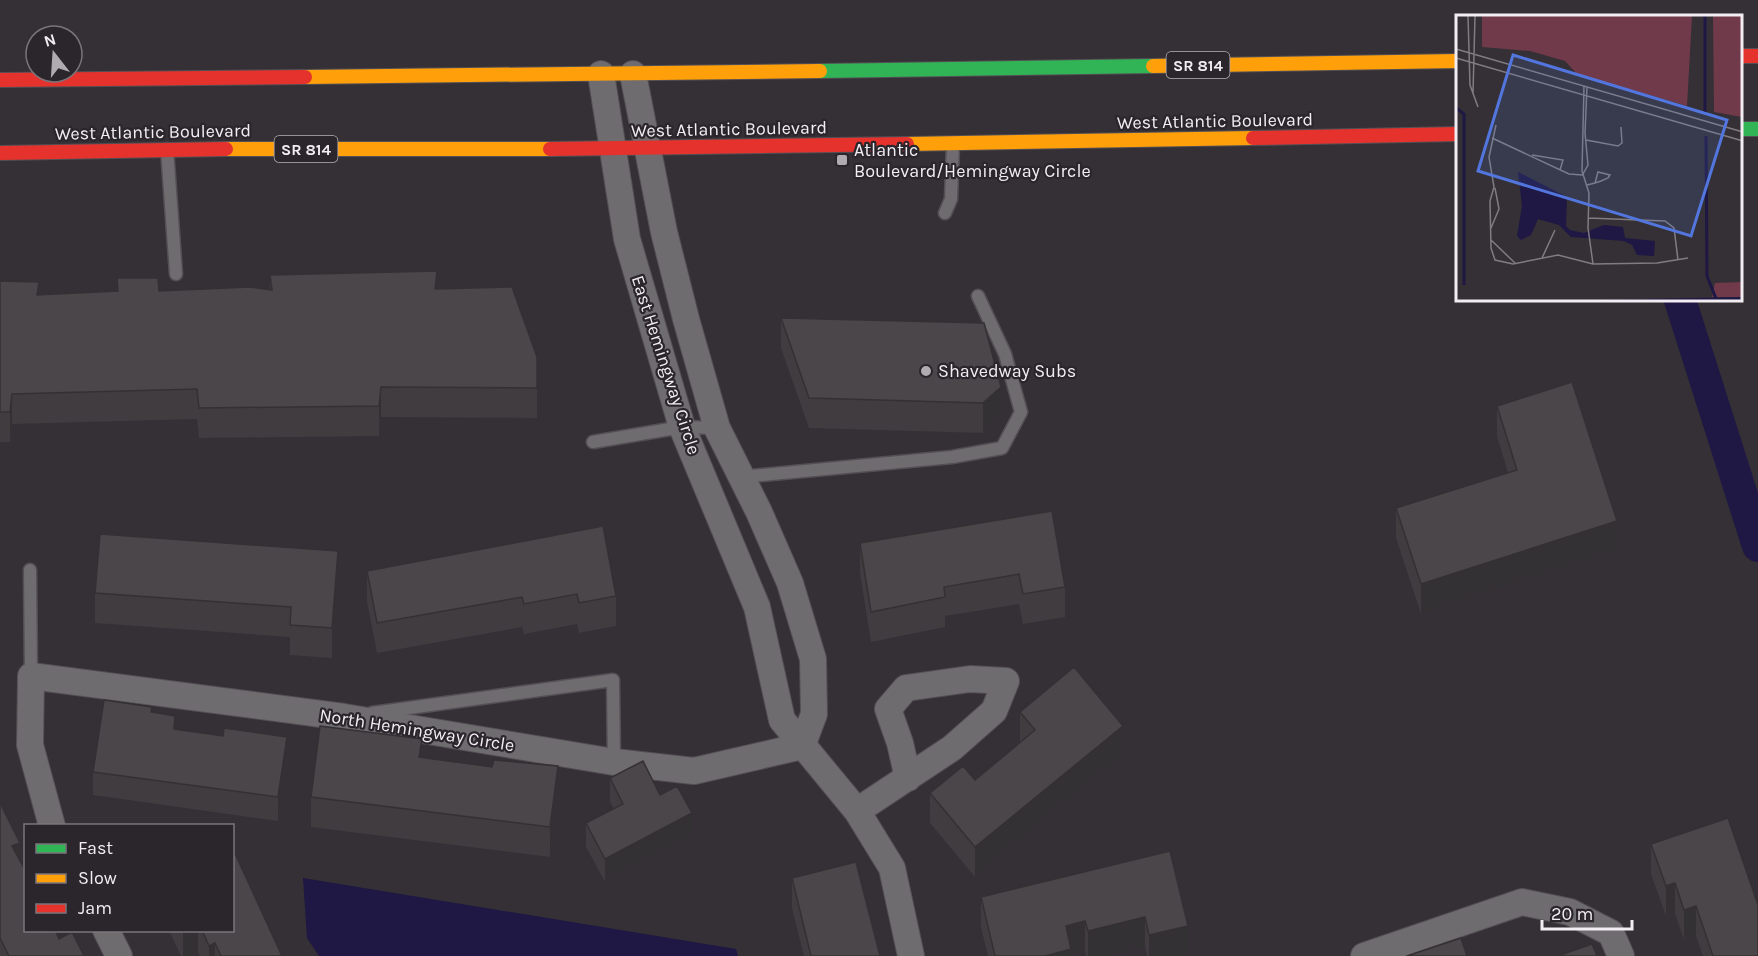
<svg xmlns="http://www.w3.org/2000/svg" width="1758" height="956" viewBox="0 0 1758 956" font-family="Karla,sans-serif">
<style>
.water{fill:#1f1744}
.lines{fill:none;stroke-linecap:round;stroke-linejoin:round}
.canal{stroke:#1f1744;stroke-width:32}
.lane-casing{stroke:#534f54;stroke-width:15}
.street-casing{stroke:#534f54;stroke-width:28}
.fast-casing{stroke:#534f54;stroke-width:16}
.slow-casing{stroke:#534f54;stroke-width:16}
.jam-casing{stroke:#534f54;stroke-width:16}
.lane{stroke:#6f6c6f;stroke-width:12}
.street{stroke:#6f6c6f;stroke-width:26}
.fast{stroke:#30b455;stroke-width:14}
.slow{stroke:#ff9f0a;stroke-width:14}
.jam{stroke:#e5322d;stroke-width:14}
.wall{fill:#403c40}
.shaded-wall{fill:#343134}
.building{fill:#4a464a;stroke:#343134;stroke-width:1.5}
.poi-dot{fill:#b0abb0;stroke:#2b252c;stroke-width:2}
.labels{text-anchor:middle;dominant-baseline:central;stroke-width:4.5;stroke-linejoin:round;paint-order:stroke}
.shield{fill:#2b252c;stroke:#b6b1b7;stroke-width:1.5}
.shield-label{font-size:16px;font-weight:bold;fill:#f2edf2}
.street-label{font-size:18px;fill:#f2edf2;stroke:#2b252c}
.poi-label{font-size:18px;fill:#f2edf2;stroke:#2b252c;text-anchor:start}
.inset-river{fill:none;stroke:#1f1744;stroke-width:3}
.inset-road{fill:none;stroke:#807c81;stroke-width:1.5}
.view{fill:#5276de;fill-opacity:0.15;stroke:#5276de;stroke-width:3}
.inset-edge{fill:none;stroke:#f2edf2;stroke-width:3}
</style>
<rect width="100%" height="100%" fill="#343035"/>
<path class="water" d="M303,878L736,949L738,956H319L307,938Z"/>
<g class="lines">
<path class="canal" d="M1680,300L1758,546"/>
<g class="lane-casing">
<path id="lane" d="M167,149L176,274
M945,213L951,199L953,144
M593,442L682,427L717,428
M741,477L952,457L1002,448L1021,412L1005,354L978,296
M30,570L31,676
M372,713L613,680L614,762"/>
</g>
<g class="street-casing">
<path id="street" d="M601,74L627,239L682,427L757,607L782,720L857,811L892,868L911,956
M633,74L664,232L686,319L717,428L759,512L790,583L813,659L814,714L802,746
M857,811L952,748L994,711L1006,681L970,679L906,688L888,709L900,743L908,778
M52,826L30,745L31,676L344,717L614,762L694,771L802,746
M106,930L119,956
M1364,956L1522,902L1570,912L1611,933L1621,956"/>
</g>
<g class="fast-casing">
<path id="fast" d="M820,71L1153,66
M1742,129H1758"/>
</g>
<g class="slow-casing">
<path id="slow" d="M1153,66L1458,61
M305,77L820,71
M907,144L1253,138
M226,149H550"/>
</g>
<g class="jam-casing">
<path id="jam" d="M1742,56H1758
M0,80L305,77
M1253,138L1458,134
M550,149L907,144
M0,153L226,149"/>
</g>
<use href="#lane" class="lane"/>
<use href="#street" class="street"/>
<use href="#fast" class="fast"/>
<use href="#slow" class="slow"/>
<use href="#jam" class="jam"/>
</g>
<path class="wall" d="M270,275L437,289L537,357V418L381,417L379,436L199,438L197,419L12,424L10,442H0V281L39,295L117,291V278L159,291L270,290Z
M781,318L984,323L1001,417L983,433L809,428L781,348Z
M1497,406L1617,551L1421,614L1396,538V508L1508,473L1497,436Z
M1052,511L1065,587V617L1023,624L1019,604L945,616V627L871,642L860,573V543Z
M367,571L616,596V626L579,633L577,624L524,634L522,627L377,653L367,601Z
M338,581L332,658L290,655V637L95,623V593Z
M152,712L175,729L287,761L278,821L93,795V772Z
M1020,712L1123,756L975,877L930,823V793L975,780L1020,743Z
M422,758L558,796L550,857L311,827V797Z
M610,778L660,795L692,837L605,882L586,847V823L614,809L610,802Z
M0,806L20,861L59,939L84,956H0Z
M1651,844L1758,956H1703L1696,936L1684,940L1675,913L1666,916L1651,874Z
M1170,851L1188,956H1147L1145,947L1109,956H1086L1085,951L1071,954V956H988L981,927V897Z
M792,878L880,956H804L792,908Z
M169,930H232L282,956H200L198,952L189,956H181Z"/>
<path class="shaded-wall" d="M381,387V417L379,436V406Z
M1001,387V417L983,433V403Z
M12,394V424L10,442V412Z
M1617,521V551L1421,614V584Z
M338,551V581L332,658V628Z
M1123,726V756L975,877V847Z
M287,737V761L278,821V797Z
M422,739V769L419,757Z
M558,766V796L550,857V827Z
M692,813V837L605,882V859Z
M20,843V867L12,846Z
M1675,883V913L1666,916V886Z
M1696,906V936L1684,940V910Z
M1145,917V947L1109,956H1088V931Z
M1085,921V951L1071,954V956H1045L1066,926Z
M1188,926V956H1149V935Z
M183,930H198V952L189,956H183Z
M215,943V956H209V946Z"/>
<path class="building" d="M437,271L435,289L512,287L537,357V388L381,387L379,406L199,408L197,389L12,394L10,412H0V281L39,282L37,295L118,291L117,278H158L159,291L250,287L272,290L270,275Z
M781,318L984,323L1001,387L983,403L809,398Z
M1572,382L1617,521L1421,584L1396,508L1517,470L1497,406Z
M1052,511L1065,587L1023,594L1019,574L944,587L945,597L871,612L860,543Z
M603,526L616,596L579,603L577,594L524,604L522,597L377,623L367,571Z
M100,534L338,551L332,628L290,625L291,607L95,593Z
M1074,667L1123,726L975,847L930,793L963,766L975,780L1035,730L1020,712Z
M104,700L152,707L151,712L175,716L174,729L223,736L224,728L287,737L278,797L93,772Z
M320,726L422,739L419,757L492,767L494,760L558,766L550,827L311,797Z
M643,761L660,795L677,786L692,813L605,859L586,823L623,804L610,778Z
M1,805L20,843L12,846L26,872V930H55L59,939L72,932L84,956H9L0,938V806Z
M1728,818L1758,905V956H1713L1696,906L1684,910L1675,883L1666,886L1651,844Z
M232,847L282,956H221L215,943L209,946L202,930H232Z
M1170,851L1188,926L1149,935L1145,917L1088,931L1085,921L1066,926L1071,949L1045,956H995L981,897Z
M856,862L880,956H811L792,878Z
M1461,938L1467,956H1407Z
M1592,944L1597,956H1558Z"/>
<g class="poi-dot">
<rect x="836" y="154" width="12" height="12" rx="3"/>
<circle cx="926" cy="371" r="6"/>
</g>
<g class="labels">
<g class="shield">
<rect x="1166.5" y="52" width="63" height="26" rx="4.5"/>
<rect x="274.5" y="136" width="63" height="26" rx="4.5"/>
</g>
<g class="shield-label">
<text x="1198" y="65">SR 814</text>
<text x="306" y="149">SR 814</text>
</g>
<g class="street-label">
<text transform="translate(1215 121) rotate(-1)">West Atlantic Boulevard</text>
<text transform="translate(729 129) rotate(-1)">West Atlantic Boulevard</text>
<text transform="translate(153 132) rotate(-1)">West Atlantic Boulevard</text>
<text transform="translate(666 365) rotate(72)">East Hemingway Circle</text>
<text transform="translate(417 730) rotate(9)">North Hemingway Circle</text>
</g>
<g class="poi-label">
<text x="854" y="150">Atlantic<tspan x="854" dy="21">Boulevard/Hemingway Circle</tspan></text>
<text x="938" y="371">Shavedway Subs</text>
</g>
</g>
<g transform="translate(1456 15)">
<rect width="286" height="286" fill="#343035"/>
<path d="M26,1H236L231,91L121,59L109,46L74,36L26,32ZM257,1H286V102L258,97ZM286,267V282H256L259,268Z" fill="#703a4a"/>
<path d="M62,157L111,182L110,211L114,215L128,218L148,210L167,212L169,223L199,226L198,241L181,240L176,230L168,226L115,222L103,210L82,204L75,220L65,225L61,221L66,191ZM287,282L286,286H94L139,285Z" fill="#1f1744"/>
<path class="inset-river" d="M249,1V98M0,93L8,99V270M250,121L251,261L261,286"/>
<path class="inset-road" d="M12,1L14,70L22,92M0,34L287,117M0,43L287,126M128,71L126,156L133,178L132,213L137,249M17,78L19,1M40,110L33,142L38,172L34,186L35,233L39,245L57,249L102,240L137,249L201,248L232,243M36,123L113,159L127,160M130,125L162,131L166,128L165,112M76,140L107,145L104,155M127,159L132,150L129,118L131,72M131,170L139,168L145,166L152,163L154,160L142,157L139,168M132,203L209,206L218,213L222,245M35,213L43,194L39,173M35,225L59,248M86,243L99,215"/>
<path class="view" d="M57,40L271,105L235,221L22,156Z"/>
<rect width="286" height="286" class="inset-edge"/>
</g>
<rect x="24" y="824" width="210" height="108" fill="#2b252c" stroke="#7b757b" stroke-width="1.5"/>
<rect x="36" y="844" width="30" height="9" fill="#30b455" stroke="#7b757b" stroke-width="1.5"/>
<text x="78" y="854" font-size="18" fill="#f2edf2">Fast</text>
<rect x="36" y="874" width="30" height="9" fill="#ff9f0a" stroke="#7b757b" stroke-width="1.5"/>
<text x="78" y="884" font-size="18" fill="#f2edf2">Slow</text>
<rect x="36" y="904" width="30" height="9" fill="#e5322d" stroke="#7b757b" stroke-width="1.5"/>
<text x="78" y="914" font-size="18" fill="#f2edf2">Jam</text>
<g transform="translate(54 54) rotate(343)"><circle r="28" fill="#2b252c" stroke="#7b757b" stroke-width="1.5"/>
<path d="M0-4.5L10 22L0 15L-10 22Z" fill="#b0abb0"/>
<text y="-9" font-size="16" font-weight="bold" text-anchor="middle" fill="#f2edf2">N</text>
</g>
<path d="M1542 920v9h90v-9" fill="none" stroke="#f2edf2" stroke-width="3"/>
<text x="1551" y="920" font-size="18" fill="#f2edf2" stroke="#2b252c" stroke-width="4.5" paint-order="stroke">20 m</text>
</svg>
